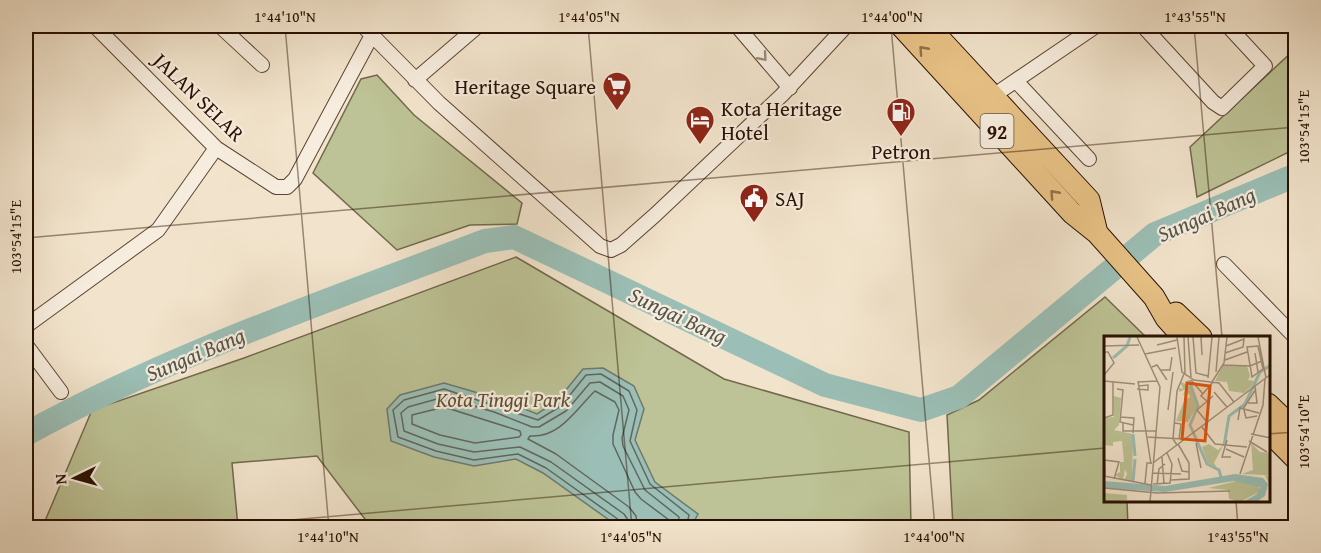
<svg xmlns="http://www.w3.org/2000/svg" width="1321" height="553" viewBox="0 0 1321 553" font-family="'Gentium Book Plus',serif">
<style>
.green{fill:#bdc396;stroke:#72694c;stroke-width:1.5}
.water{fill:#9bbfb6;stroke:#6d796e;stroke-width:1.5}
.lines{fill:none;stroke-linecap:round;stroke-linejoin:round}
.shore{stroke:#61675c;stroke-width:1.5}
.river{stroke:#9bbfb6;stroke-width:24}
.minor-casing{stroke:#5a4434;stroke-width:16}
.primary-casing{stroke:#270f02;stroke-width:23}
.minor{stroke:#f7edde;stroke-width:14}
.primary{stroke:#e9c286;stroke-width:21}
.oneway{stroke:#92714b}
.oneway2{stroke:#99897b}
.ticks{fill:none;stroke:#270f02;stroke-width:1.5;stroke-opacity:0.45}
.labels{text-anchor:middle;dominant-baseline:central;stroke-width:4.5;stroke-linejoin:round;paint-order:stroke}
.shield{fill:#f7edde;stroke:#655244;stroke-width:1.5}
.shield-label{font-size:20px;font-weight:bold;fill:#270f02}
.poi-label{font-size:21px;fill:#270f02;stroke:#f7edde;text-anchor:start}
.street-label{font-size:21px;fill:#270f02;stroke:#f7edde}
.park-label{font-size:21px;font-style:italic;fill:#5c4e36;stroke:#f7edde}
.water-label{font-size:22px;font-style:italic;fill:#55554a;stroke:#f7edde}
.inset-river{fill:none;stroke:#9bbfb6;stroke-width:3}
.inset-road{fill:none;stroke:#a18f7b;stroke-width:1.5}
.view{fill:#de550c;fill-opacity:0.15;stroke:#de550c;stroke-width:3}
.inset-edge{fill:none;stroke:#270f02;stroke-width:3}
.neatline{fill:none;stroke:#270f02;stroke-width:2}
.ticks-label{font-size:15px;text-anchor:middle;fill:#270f02}
</style>
<rect width="100%" height="100%" fill="#f2e4cc"/>
<filter id="stains"><feTurbulence type="fractalNoise" baseFrequency=".00333" numOctaves="4"/><feColorMatrix values="0 0 0 0 .2 0 0 0 0 .09 0 0 0 0 .02 0 0 0 .5 -.17"/></filter>
<radialGradient id="worn" r=".72"><stop offset=".6" stop-color="#630" stop-opacity="0"/><stop offset="1" stop-color="#630" stop-opacity=".3"/></radialGradient>
<path class="green" d="M1295,49V149L1197,197L1190,147Z
M377,75L414,115L522,203L517,224L470,225L397,250L313,173L361,79Z
M516,257L724,379L909,432L911,527H371L317,456L232,463L238,527L42,528L92,410L244,358Z
M1105,297L1146,337H1105V500L1127,501L1128,527H953L947,415L979,400Z"/>
<path class="water" d="M603,368L634,386L644,409L635,440L655,482L698,514L691,527H619L543,473L516,459L474,466L434,457L391,441L387,409L400,395L444,383L499,399L537,414L557,401L583,369Z"/>
<g class="lines">
<path class="shore" d="M444,407L520,431L521,435L519,437L475,443L440,435L412,424V415Z
M622,528L619,520L546,468L518,454L474,460L436,451L398,437L393,410L404,400L444,389L538,420L561,406L586,375L601,374L629,391L637,410L630,441L650,484L689,515L686,528
M629,528L628,520L624,514L551,462L520,447L474,452L438,444L404,431L401,413L408,407L444,397L494,412L532,427H539L566,411L590,383L600,382L623,396L629,410L622,438L623,446L645,490L679,517L678,528
M638,528L636,516L629,507L556,454L528,439L530,436C560,438 576,409 595,391L615,402L619,410L613,435V444L635,492L641,499L669,520V528"/>
<path class="river" d="M26,434C171,354 330,300 485,241L514,237L825,385L921,410L959,397L1155,234L1296,175"/>
<g class="minor-casing">
<path id="minor" d="M95,26L216,148L276,187H287L295,179L372,35
M220,26L262,65
M363,26L439,103L600,246L611,250L621,245L655,215L782,95L846,26
M737,26L790,88
M1143,26L1213,102L1222,108L1265,66L1228,26
M415,80L478,26
M1016,81L1089,159
M993,96L1096,26
M1224,264L1296,338
M26,326L158,230L216,148
M26,345L61,392"/>
</g>
<g class="primary-casing">
<path id="primary" d="M901,26L1072,213L1097,233L1154,297L1166,318L1183,337
M928,26L1089,200L1097,233
M1176,313L1201,337
M1268,404L1296,431
M1268,431L1296,459"/>
</g>
<use href="#minor" class="minor"/>
<use href="#primary" class="primary"/>
</g>
<defs><path id="oneway-chevron" d="M-2-3.5L2.5 0L-2 3.5" fill="none" stroke-width="1.6" stroke-linecap="round" stroke-linejoin="round" transform="scale(1.5)"/></defs>
<g class="oneway">
<use href="#oneway-chevron" transform="translate(923 50) rotate(-132)"/>
<use href="#oneway-chevron" transform="translate(1054 194) rotate(-132)"/>
</g>
<use class="oneway2" href="#oneway-chevron" transform="translate(763 57) rotate(49)"/>
<path class="ticks" d="M285,26L329,528M588,26L632,528M891,26L935,528M1194,26L1222,337M26,238L1296,127M1268,434L1296,432M1236,500L1238,528M201,528L1105,448"/>
<defs>
<g id="supermarket-pin" transform="scale(1.5)"><path d="M0 17L-7.5 6A9.5 9.5 0 1 1 7.5 6Z" fill="#8f2418" stroke="#f7edde"/><path d="M-6-5.5h2.5l.6 2H6L4.5 2H-2.5L-4.4-4H-6ZM-1.5 3.2a1.3 1.3 0 1 0 .1 0ZM3 3.2a1.3 1.3 0 1 0 .1 0Z" fill="#fff"/></g>
<g id="fuel-pin" transform="scale(1.5)"><path d="M0 17L-7.5 6A9.5 9.5 0 1 1 7.5 6Z" fill="#8f2418" stroke="#f7edde"/><path d="M-5.5-6h7V0h2V4h1.3V-2.5L3-4.5l.8-.8L6-3V5H2.5V1h-1V6h-7ZM-4.2-4.7v3.2H.2V-4.7Z" fill="#fff"/></g>
<g id="hotel-pin" transform="scale(1.5)"><path d="M0 17L-7.5 6A9.5 9.5 0 1 1 7.5 6Z" fill="#8f2418" stroke="#f7edde"/><path d="M-6-4.5h1.5V1H6V5H4.5V3h-9V5H-6ZM-4 0a1.8 1.8 0 1 1 3.6 0ZM.5 0V-2.5h3Q6-2.5 6 0Z" fill="#fff"/></g>
<g id="civic-pin" transform="scale(1.5)"><path d="M0 17L-7.5 6A9.5 9.5 0 1 1 7.5 6Z" fill="#8f2418" stroke="#f7edde"/><path d="M-.6-6.5H3V-4.5H.6V-3L4-1V1h2V6H-6V1h2V-1L-.6-3ZM-1.2 2.5V6h2.4V2.5Z" fill="#fff"/></g>
</defs>
<g fill-rule="evenodd">
<use href="#supermarket-pin" x="617" y="86"/>
<use href="#fuel-pin" x="901" y="112"/>
<use href="#hotel-pin" x="700" y="120"/>
<use href="#civic-pin" x="754" y="198"/>
</g>
<g class="labels">
<rect class="shield" x="980.5" y="114" width="33" height="34" rx="4.5"/>
<g class="shield-label">
<text x="997" y="131">92</text>
</g>
<g class="poi-label">
<text x="596" y="86" text-anchor="end">Heritage Square</text>
<text x="721" y="108">Kota Heritage<tspan x="721" dy="24">Hotel</tspan></text>
<text x="901" y="151" text-anchor="middle">Petron</text>
<text x="775" y="198">SAJ</text>
</g>
<g class="street-label">
<text transform="translate(199 97) rotate(44)">JALAN SELAR</text>
</g>
<g class="park-label">
<text x="503" y="399">Kota Tinggi Park</text>
</g>
<g class="water-label">
<text transform="translate(1206 214) rotate(-24)">Sungai Bang</text>
<text transform="translate(678 315) rotate(25)">Sungai Bang</text>
<text transform="translate(195 354) rotate(-23)">Sungai Bang</text>
</g>
</g>
<g transform="translate(1104 336)">
<rect width="166" height="166" fill="#f2e4cc"/>
<path d="M119,29L143,30L146,40L144,44L150,45L146,52L140,57L125,55L123,46L111,45ZM76,45L88,52L93,70L84,86L72,85L80,65L86,61L85,58L79,59L82,53L75,56V52L79,53ZM10,60L17,62L15,89L10,94L29,98L28,146L20,144L23,138L21,133L19,144L11,139L16,136V126H20L18,105L9,106V110L0,109V114V82L10,81ZM147,107L156,116L166,117V139L161,140H166V150L161,139L138,138L149,134ZM105,108L114,114L119,110L110,127L113,132L104,127L98,111ZM133,145L155,149V156L136,166L125,163L124,154L104,152ZM0,157L23,159V164L0,166Z" fill="#bdc396"/>
<path d="M131,138L159,142L164,148L161,160L152,166H139L153,158L156,151L130,145L61,156L0,152V145L61,150Z" fill="#9bbfb6"/>
<path class="inset-river" d="M9,22L23,10L26,1M85,44L94,70L86,89L103,128L115,134L118,144M29,98L31,120M120,110L125,80L141,68L156,36L167,29M29,145L31,123"/>
<path class="inset-road" d="M33,1L56,51L46,166M73,1L78,36L90,44L115,47L130,66M80,1L81,38M84,1L87,41M89,1L92,37L104,40M97,1L98,19M154,1L162,42M53,9L73,4M0,10L35,9M154,10L159,33L148,41L143,11ZM0,16H4L10,27L0,39M121,17L139,11L140,3L122,10M151,17L154,36M41,18L72,12M121,24L143,16M119,29L146,30L158,25M48,31L53,29L63,44M56,34H66L68,21M112,36L115,1M104,42L108,1M87,44L99,58M0,45L31,48M34,45L47,128M34,46L53,45M108,46L120,27L123,1M13,53L19,54L16,86L29,89M33,53L44,54V49L34,50M110,56L123,71M103,65L97,60L109,46M144,67H153L151,50M139,73L152,53M64,74L69,36M140,74L142,82L153,80M16,81L30,82L29,97M0,82L9,79V45M134,84L136,72L155,77M103,86L93,74L109,60M19,87V95H52M71,87L77,88L75,103M98,91L111,108L143,111M147,98L167,102M42,101L80,103M123,104L118,121H127M145,105L163,116M92,107L97,132M73,109L69,103L73,55L80,38M122,113L140,121M0,114L1,140M58,121L60,148M74,122L78,135L85,136M0,124L15,126L10,143M49,127L167,38M48,137L77,138M136,138L159,69L161,43M0,140L47,149M67,144L85,143V127L74,108M41,147L43,127H48M49,148L66,147L68,128L63,117M53,149L55,133L61,128M0,152L53,157L126,155"/>
<path class="view" d="M83,47L106,50L101,105L78,103Z"/>
<rect width="166" height="166" class="inset-edge"/>
</g>
<rect width="1321" height="553" fill="none" stroke="#f2e4cc" stroke-width="66"/>
<g transform="translate(75 478) rotate(265)" stroke="#f7edde" stroke-width="4.5" paint-order="stroke">
<path d="M0-4.5L10 22L0 15L-10 22Z" fill="#270f02"/>
<text y="-9" font-size="16" font-weight="bold" text-anchor="middle" fill="#270f02">N</text>
</g>
<rect x="33" y="33" width="1255" height="487" class="neatline"/>
<g class="ticks-label">
<text x="285" y="22">1°44'10"N</text>
<text x="589" y="22">1°44'05"N</text>
<text x="892" y="22">1°44'00"N</text>
<text x="1195" y="22">1°43'55"N</text>
<text transform="translate(1304 127) rotate(-90)" y="5">103°54'15"E</text>
<text transform="translate(16 237) rotate(-90)" y="5">103°54'15"E</text>
<text transform="translate(1304 432) rotate(-90)" y="5">103°54'10"E</text>
<text x="328" y="542">1°44'10"N</text>
<text x="631" y="542">1°44'05"N</text>
<text x="934" y="542">1°44'00"N</text>
<text x="1238" y="542">1°43'55"N</text>
</g>
<rect width="100%" height="100%" filter="url(#stains)"/>
<rect width="100%" height="100%" fill="url(#worn)"/>
</svg>
